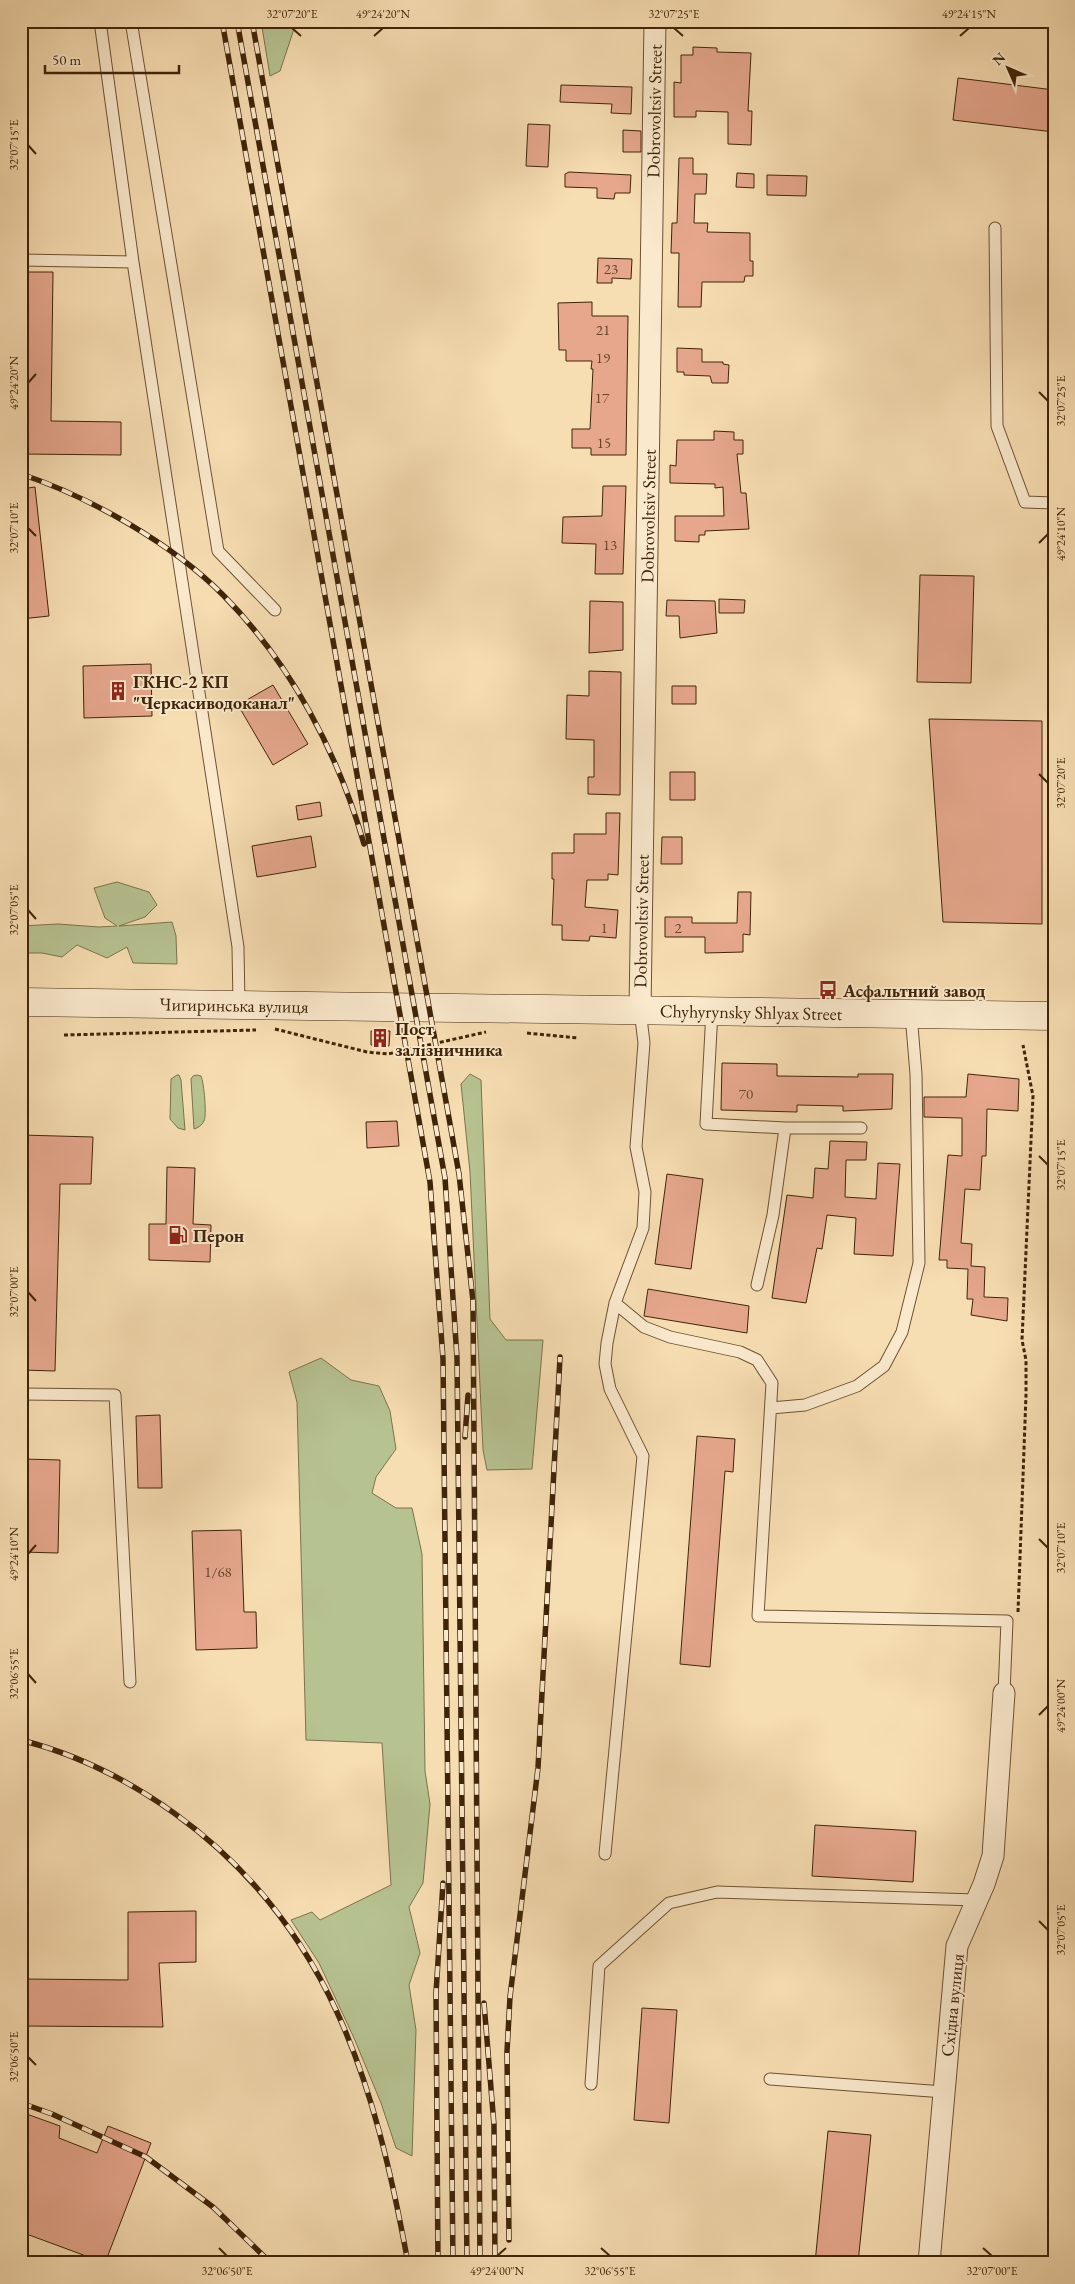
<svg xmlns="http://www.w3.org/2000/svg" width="1075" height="2284" viewBox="0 0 1075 2284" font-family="'EB Garamond',serif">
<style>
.green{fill:#b7c291;stroke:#7c734c}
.building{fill:#e6a78d;stroke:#402408}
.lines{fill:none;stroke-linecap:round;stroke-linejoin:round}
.lane-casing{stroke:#6e5232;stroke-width:13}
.street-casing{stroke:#6e5232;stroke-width:23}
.secondary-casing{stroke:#402408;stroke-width:29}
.path{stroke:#402408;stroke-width:3;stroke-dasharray:4 2.5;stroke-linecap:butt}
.lane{stroke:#fae9cd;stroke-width:11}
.street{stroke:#fae9cd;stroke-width:21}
.secondary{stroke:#fae9cd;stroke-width:28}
.rail-casing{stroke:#402408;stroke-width:5.5}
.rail{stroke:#fae9cd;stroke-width:4;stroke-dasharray:11;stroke-linecap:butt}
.ticks{fill:none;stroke:#402408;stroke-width:2}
.labels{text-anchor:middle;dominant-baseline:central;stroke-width:4;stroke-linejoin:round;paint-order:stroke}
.number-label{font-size:15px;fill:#6a4529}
.street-label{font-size:18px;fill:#402408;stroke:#fae9cd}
.poi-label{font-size:18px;font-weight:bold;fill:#402408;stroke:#fae9cd;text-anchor:start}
.neatline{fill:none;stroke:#402408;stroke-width:2}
.ticks-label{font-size:12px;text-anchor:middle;fill:#402408}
</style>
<rect width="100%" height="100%" fill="#f7ddb2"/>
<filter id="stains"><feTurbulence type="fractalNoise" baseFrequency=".004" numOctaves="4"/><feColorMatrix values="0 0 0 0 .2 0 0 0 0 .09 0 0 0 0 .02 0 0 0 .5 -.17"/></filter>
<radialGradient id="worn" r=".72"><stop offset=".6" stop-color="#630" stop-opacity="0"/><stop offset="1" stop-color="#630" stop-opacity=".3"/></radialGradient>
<path class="green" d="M261,21H305L294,29L280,71L270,76Z
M117,882L149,892L157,905L145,917L119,926L172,922L176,936L177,964L133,963L127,947L107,958L77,945L62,957L42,953H21V926L58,924L99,927L117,926L105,918L94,888Z
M470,1074L481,1080L490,1319L506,1340H543L532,1469L487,1470L483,1450L470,1172L461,1084Z
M177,1075H179L181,1080L185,1130L178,1128L170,1119L171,1079Z
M197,1075L201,1076C204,1083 207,1115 204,1121C202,1125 198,1128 194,1129L191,1079L193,1076Z
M321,1358L351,1380L379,1386L390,1411L396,1449L376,1477L372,1493L396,1508H412L422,1554L425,1771L430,1804L423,1883L409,1907L420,1953L409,1985L416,2030L412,2156L396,2148L381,2103L354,2038L319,1963L291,1920L312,1912L320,1920L391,1885L382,1743L306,1740L297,1402L289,1372Z"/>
<path class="building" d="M693,47L717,48V52L751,53L748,111H752L751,145L728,144V112L696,111V117H674V82L681,83V55H693Z
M958,78L1054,90V132L953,120Z
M561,85L632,87L631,114L611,113L612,104L560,102Z
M528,124L550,125L548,167L526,166Z
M623,130L641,131V152H623Z
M679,158H693V174H707L706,194H695L694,223H708L707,232L750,233V261H753V276H745L744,282H702L701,307H678L679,253H671L672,223H677Z
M569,172L631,175L630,193H615L614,199L597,198V188L565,187V174Z
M737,173L754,174V188L736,187Z
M767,175L807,176L806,196L767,195Z
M598,258L632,259L631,279L612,278V283H597Z
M21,272H53L51,421L121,422V455L21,454Z
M592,302V316H628L626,455H591V448H572V429H590L593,369H591L592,361H566V350H559L558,303Z
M677,348L702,349V362H723V364L729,365L728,383H712L710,376L684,375V372H677Z
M714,431L734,432V440H743V454H737L741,493H746L749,529L705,531V535H699V542L675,541V516H724L723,487L715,488V484L670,483V465L676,466L677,440H714Z
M603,486H626L623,574H595L596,544L562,543L563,517L602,516Z
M35,487L49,616L21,619V489Z
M920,575L974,576L971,683L917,682Z
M719,599L745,600L744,613H719Z
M667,600L715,601L717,633L680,638L679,616H666Z
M590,601L623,602V650L589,653Z
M151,664L152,716L84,718L83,666Z
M589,671L621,672L620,795L588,794V777H594V740L566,739L567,695L589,696Z
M273,685L308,744L273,765L238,705Z
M672,686H696V704H672Z
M929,719L1042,721V924L943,922Z
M670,772H695V800H670Z
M320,802L322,816L298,820L296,806Z
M606,813H620L618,875L608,874V880H587L585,907L618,910L616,938L590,936L589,941L562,940V925H552L554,879H552V853H574V834H606Z
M311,836L316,867L257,877L252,846Z
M662,837H682V864H661Z
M738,892H751L750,935L743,934V952L705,953V937H665V917H692V923H737Z
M371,1031H390L389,1046L371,1045Z
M722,1063L777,1064V1076L858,1077V1074H893L892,1109L843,1111V1106L797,1105V1112L721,1110Z
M968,1074L1019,1079L1018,1111L987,1109L986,1156H982L980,1190L965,1189L961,1243L972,1244L971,1266L985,1267L984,1297L1008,1298L1007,1321L971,1315L973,1299H967L968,1269L947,1268V1260H939L948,1155L962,1156V1118L924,1117V1097H966Z
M397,1121L399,1146L367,1148L366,1122Z
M21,1135L93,1137L91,1184H60L55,1371L21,1370Z
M830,1141L867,1142L866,1160H846L845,1197L876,1199L878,1163L900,1164L893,1256L854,1254L856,1218L827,1215L822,1249L817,1248L806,1303L772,1298L787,1195L813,1198L815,1168L828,1169Z
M167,1167L195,1168L193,1224L211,1225L210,1262L149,1260V1224H166Z
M667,1174L703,1179L691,1269L655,1264Z
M648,1289L749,1306L747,1333L644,1316Z
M160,1415L162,1488H138L136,1416Z
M697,1436L735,1439L733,1472L725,1471L710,1667L680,1664Z
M24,1459L60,1460L58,1553L21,1552Z
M241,1530L244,1612H256L257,1648L196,1650L192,1531Z
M815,1825L916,1831L913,1882L812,1876Z
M196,1911V1962L159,1963L163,2027L21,2026V1979L128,1980V1912Z
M642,2008L677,2010L669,2123L634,2120Z
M21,2112L60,2126L59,2138L97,2153L108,2126L151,2143L105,2263L21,2232Z
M828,2131L871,2135L858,2263H815Z"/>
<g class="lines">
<g class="lane-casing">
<path id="lane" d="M100,21L133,262L238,947L239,1004
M131,21L218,551L275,610
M995,228L997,426L1025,502L1054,503
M21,260L133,262
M712,1011L706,1124L785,1128L773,1215L757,1285
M785,1128H861
M615,1303L644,1327L670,1337L740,1352L757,1360L772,1383L758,1616L1007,1621L1004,1693
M21,1394L115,1395L130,1682
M771,1408L805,1405L857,1386L884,1366L902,1332L919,1263L916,1074L911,1014
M605,1854L643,1456L610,1389L605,1364L607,1343L615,1303L643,1228L645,1192L636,1147L644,1043L640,1010
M770,2079L944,2092
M591,2084L599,1966L669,1903L717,1892L977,1900"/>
</g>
<g class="street-casing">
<path id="street" d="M640,1010L655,21
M929,2263L957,1946L984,1884L993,1856L1004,1693"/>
</g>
<g class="secondary-casing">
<path id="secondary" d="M21,1002L1054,1016"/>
</g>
<path class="path" d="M275,1029L367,1052L388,1054L486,1032
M527,1033L578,1038
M64,1035L256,1030
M1018,1612L1026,1395V1360L1022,1340L1033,1096L1023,1045"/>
<use href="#lane" class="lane"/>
<use href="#street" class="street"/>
<use href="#secondary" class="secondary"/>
<g class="rail-casing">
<path id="rail" d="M222,21L430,1182L443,1359L453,2263
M237,21L445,1178L457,1358L467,2263
M252,21L459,1174L473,1301L480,2263
M21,474C90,497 173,544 224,596C291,664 338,753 364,844
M465,1437L468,1395
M21,1740C76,1754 128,1780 174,1813C330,1925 375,2083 408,2263
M484,2003L494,2125L495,2263
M21,2103L52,2114L146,2157L213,2207L271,2263
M509,2240L507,2052L510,1997L538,1768L560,1357
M438,2263L436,1993L443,1883"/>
</g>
<use href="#rail" class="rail"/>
</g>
<path class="ticks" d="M292,28L301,36M674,28L683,36M374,36L383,28M960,36L969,28M28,145L36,154M28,383L36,374M1039,392L1048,401M28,528L36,536M1039,543L1048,534M1039,774L1048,783M28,910L36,919M1039,1156L1048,1165M28,1292L36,1301M1039,1539L1048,1548M28,1554L36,1545M28,1674L36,1683M1039,1715L1048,1706M1039,1921L1048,1930M28,2057L36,2065M219,2248L227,2256M601,2248L610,2256M983,2248L992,2256M497,2256L506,2248"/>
<defs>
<g id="building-bare" transform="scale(1.5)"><path d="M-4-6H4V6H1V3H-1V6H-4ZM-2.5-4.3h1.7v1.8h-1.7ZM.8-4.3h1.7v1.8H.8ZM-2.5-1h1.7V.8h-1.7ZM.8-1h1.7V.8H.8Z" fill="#8f2418" stroke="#fae9cd" stroke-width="2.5" paint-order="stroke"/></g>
<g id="bus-bare" transform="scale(1.5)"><path d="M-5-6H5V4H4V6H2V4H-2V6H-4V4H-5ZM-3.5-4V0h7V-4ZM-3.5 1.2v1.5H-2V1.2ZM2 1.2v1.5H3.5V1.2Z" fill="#8f2418" stroke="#fae9cd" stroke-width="2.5" paint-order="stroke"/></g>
<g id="fuel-bare" transform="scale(1.5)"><path d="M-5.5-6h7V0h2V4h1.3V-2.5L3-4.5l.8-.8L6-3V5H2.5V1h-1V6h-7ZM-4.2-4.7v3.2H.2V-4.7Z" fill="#8f2418" stroke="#fae9cd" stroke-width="2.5" paint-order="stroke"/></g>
</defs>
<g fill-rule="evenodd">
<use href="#building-bare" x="118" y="691"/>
<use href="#bus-bare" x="828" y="990"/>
<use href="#building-bare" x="380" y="1038"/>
<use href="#fuel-bare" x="178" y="1235"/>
</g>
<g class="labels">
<g class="number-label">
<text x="611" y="268">23</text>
<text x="603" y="329">21</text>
<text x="603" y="357">19</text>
<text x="602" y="397">17</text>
<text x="604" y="442">15</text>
<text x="610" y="544">13</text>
<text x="604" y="927">1</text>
<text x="678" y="927">2</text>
<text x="746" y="1093">70</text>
<text x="218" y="1571">1/68</text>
</g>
<g class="street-label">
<text transform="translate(654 111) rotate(-89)">Dobrovoltsiv Street</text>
<text transform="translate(648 516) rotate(-89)">Dobrovoltsiv Street</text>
<text transform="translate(641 921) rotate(-89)">Dobrovoltsiv Street</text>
<text transform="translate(234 1005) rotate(1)">Чигиринська вулиця</text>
<text transform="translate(751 1012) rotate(1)">Chyhyrynsky Shlyax Street</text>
<text transform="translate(952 2005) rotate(-84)">Східна вулиця</text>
</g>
<g class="poi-label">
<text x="133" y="681">ГКНС-2 КП<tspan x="133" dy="21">"Черкасиводоканал"</tspan></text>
<text x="843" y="990">Асфальтний завод</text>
<text x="395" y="1028">Пост<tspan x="395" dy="21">залізничника</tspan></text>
<text x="193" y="1235">Перон</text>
</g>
</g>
<rect width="1075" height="2284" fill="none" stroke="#f7ddb2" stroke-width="55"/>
<g transform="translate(1008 68) rotate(315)" stroke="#fae9cd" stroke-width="4" paint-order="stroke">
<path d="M0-4L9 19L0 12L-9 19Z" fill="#402408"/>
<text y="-8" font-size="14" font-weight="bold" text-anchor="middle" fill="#402408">N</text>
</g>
<path d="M45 65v8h134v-8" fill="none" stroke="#402408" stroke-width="2.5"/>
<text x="52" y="65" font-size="15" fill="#402408" stroke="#fae9cd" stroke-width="4" paint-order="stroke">50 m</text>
<rect x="28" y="28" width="1020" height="2228" class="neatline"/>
<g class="ticks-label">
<text x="292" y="18">32°07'20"E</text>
<text x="383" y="18">49°24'20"N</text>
<text x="674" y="18">32°07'25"E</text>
<text x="969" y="18">49°24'15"N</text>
<text transform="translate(14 145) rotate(-90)" y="4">32°07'15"E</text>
<text transform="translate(14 383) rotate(-90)" y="4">49°24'20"N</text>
<text transform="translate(1061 401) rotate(-90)" y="4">32°07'25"E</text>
<text transform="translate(14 528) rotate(-90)" y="4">32°07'10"E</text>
<text transform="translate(1061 534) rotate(-90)" y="4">49°24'10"N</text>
<text transform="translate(1061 783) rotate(-90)" y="4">32°07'20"E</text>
<text transform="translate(14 910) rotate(-90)" y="4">32°07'05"E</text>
<text transform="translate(1061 1165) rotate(-90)" y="4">32°07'15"E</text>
<text transform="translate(14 1292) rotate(-90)" y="4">32°07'00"E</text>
<text transform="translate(1061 1548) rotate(-90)" y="4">32°07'10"E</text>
<text transform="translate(14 1554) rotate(-90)" y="4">49°24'10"N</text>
<text transform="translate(14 1674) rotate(-90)" y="4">32°06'55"E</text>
<text transform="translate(1061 1706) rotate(-90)" y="4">49°24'00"N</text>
<text transform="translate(1061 1930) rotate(-90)" y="4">32°07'05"E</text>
<text transform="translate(14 2057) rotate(-90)" y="4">32°06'50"E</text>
<text x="227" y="2275">32°06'50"E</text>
<text x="497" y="2275">49°24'00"N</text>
<text x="610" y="2275">32°06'55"E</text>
<text x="992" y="2275">32°07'00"E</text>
</g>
<rect width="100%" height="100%" filter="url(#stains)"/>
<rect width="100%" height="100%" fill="url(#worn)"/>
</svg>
